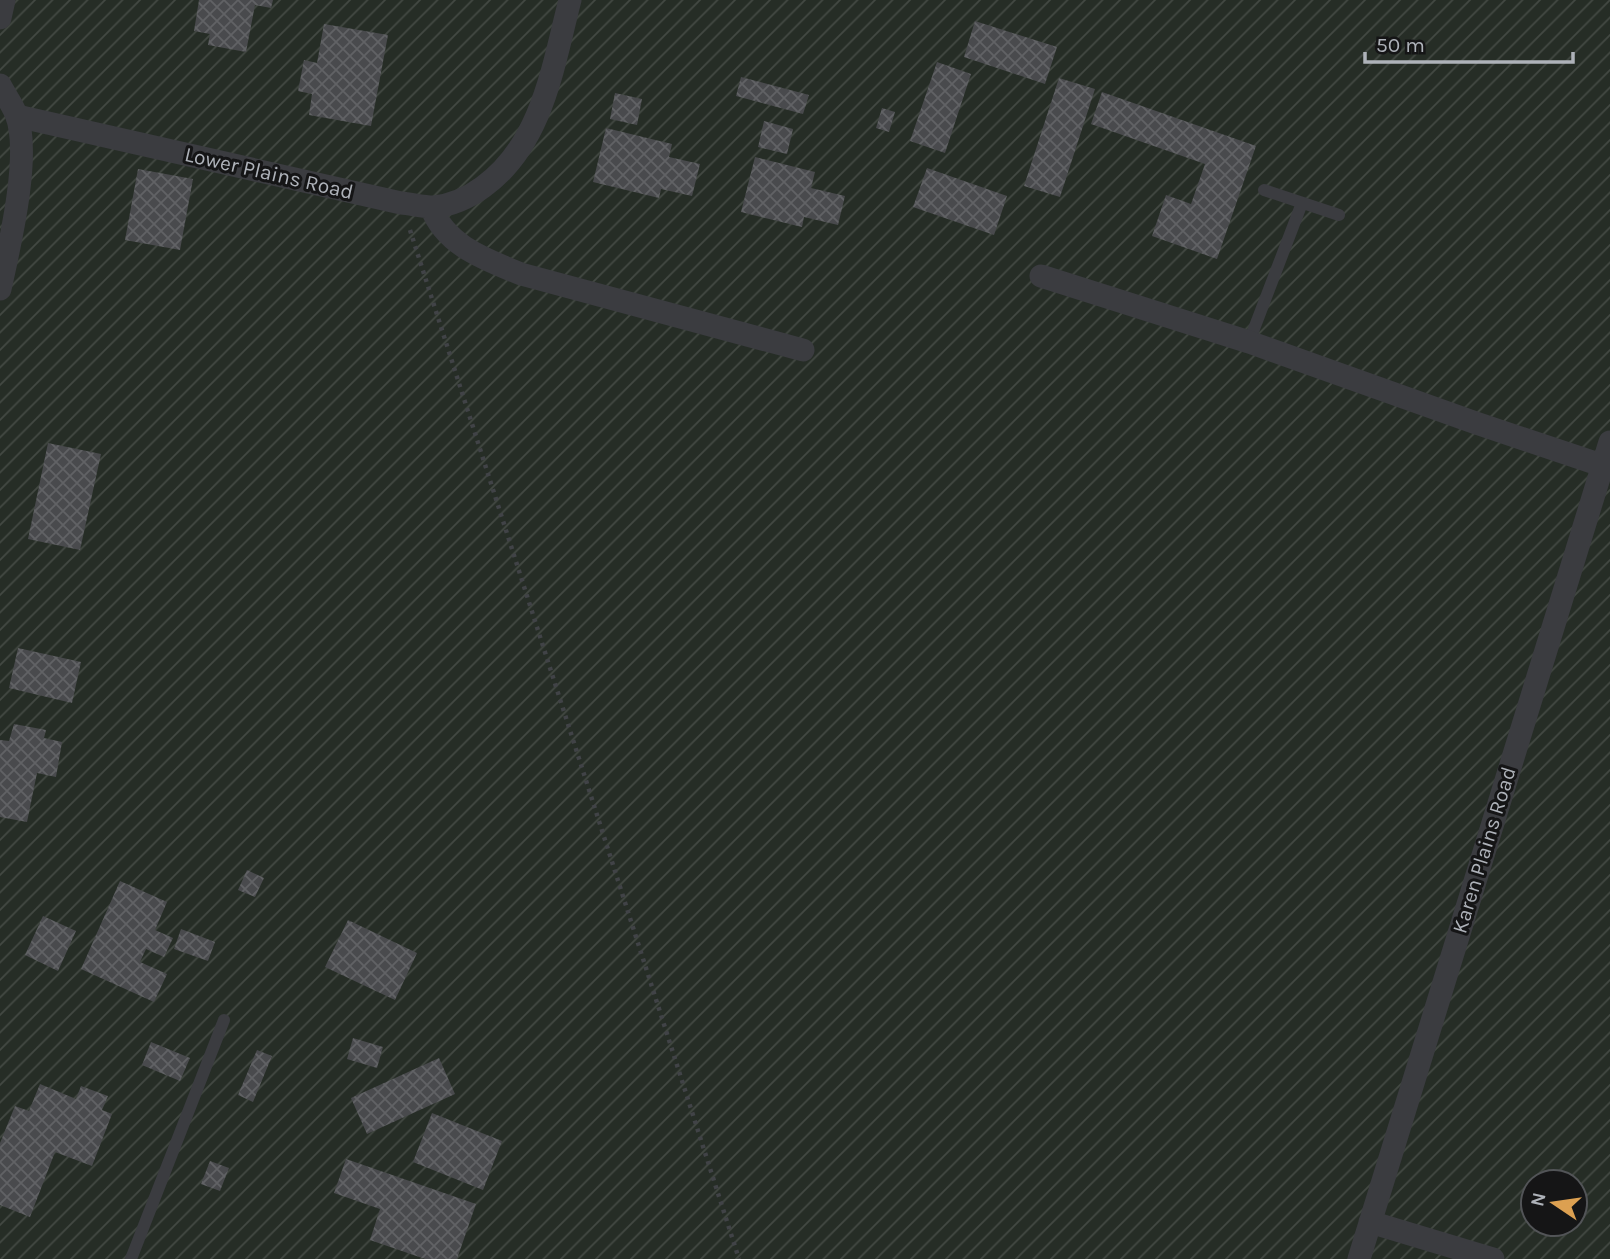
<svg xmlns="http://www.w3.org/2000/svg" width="1610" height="1259" viewBox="0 0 1610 1259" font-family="Karla,sans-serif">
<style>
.garden{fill:url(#garden-furrows);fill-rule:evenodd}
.building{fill:url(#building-cross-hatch)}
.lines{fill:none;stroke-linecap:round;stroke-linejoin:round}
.path{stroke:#414347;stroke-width:4.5;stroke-dasharray:3.5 5;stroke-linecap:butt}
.service{stroke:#3b3c40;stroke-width:12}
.minor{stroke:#3b3c40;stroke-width:23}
.labels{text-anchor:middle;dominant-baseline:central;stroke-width:6;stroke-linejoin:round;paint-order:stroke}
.street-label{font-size:21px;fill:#aeb2b9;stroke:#151516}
</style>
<defs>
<pattern id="garden-furrows" width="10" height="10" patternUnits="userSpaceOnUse" patternTransform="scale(1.75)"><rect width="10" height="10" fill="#262d26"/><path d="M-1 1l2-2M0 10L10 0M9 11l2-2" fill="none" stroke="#434943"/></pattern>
<pattern id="building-cross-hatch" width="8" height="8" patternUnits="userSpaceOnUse" patternTransform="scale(1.75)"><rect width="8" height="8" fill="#494a4d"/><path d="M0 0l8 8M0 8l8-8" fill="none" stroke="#616265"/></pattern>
</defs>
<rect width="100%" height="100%" fill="#1a1a1b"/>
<path class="garden" d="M0,0H1610V1259H0ZM1533,1182H1575V1224H1533Z"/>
<path class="building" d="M199,0H273L271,8L255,5L246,52L208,45L210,34L194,31Z
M975,21L1057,47L1045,84L964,57Z
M324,24L388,35L371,126L309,115L312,94L298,91L304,60L317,63Z
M937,62L971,74L945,153L910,141Z
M741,77L809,95L803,114L736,96Z
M1059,78L1095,89L1060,197L1024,186Z
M1102,92L1256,146L1217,259L1152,236L1166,195L1191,204L1205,164L1091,124Z
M615,93L642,99L637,125L610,119Z
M882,108L895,112L889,132L876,128Z
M764,121L793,129L787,154L758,147Z
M606,128L672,144L669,157L700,164L692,196L661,189L659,198L593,182Z
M755,157L815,172L811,188L845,196L838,225L804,217L802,227L741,212Z
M927,168L1007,196L994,235L913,207Z
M138,169L193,179L180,250L125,240Z
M48,443L101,454L80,550L28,539Z
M18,648L81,662L72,703L9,688Z
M14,724L46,730L44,738L62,742L56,777L37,773L27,822L0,817V740L9,741Z
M247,870L264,878L255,897L238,890Z
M120,881L167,902L155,930L173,938L164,957L146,949L140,962L167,974L154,1002L81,969Z
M43,916L76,931L58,971L25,955Z
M348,920L417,953L395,1000L325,967Z
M181,929L215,942L208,961L174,949Z
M353,1038L383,1047L377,1068L347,1059Z
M151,1042L190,1058L180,1081L142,1065Z
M257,1050L272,1056L253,1102L238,1095Z
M439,1058L455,1094L367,1134L351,1098Z
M40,1084L76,1099L81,1086L108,1096L102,1110L112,1114L92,1166L55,1152L30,1217L0,1205V1143L15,1106L29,1111Z
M432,1113L502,1141L483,1190L413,1162Z
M346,1159L476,1204L457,1259H425L370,1240L380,1209L334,1193Z
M210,1161L229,1168L220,1191L201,1184Z"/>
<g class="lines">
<path class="path" d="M410,230L739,1259"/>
<path class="service" d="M1264,190L1339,215
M1249,342L1302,203
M131,1259L224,1020"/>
<path class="minor" d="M0,18L4,0
M0,85C5,95 12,104 16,114C32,153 9,248 0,289
M17,116L401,203C412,204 423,207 434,207C452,205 468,198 483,187C542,145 553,66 570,0
M431,207C446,246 485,259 521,274L803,350
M1041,276L1249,342L1476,423L1610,468
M1370,1222L1493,1259
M1359,1259L1610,442"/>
</g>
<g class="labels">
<g class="street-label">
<text transform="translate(269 173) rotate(13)">Lower Plains Road</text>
<text transform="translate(1484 850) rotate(-73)">Karen Plains Road</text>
</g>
</g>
<g transform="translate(1554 1203) rotate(283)"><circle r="33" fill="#151516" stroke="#525457" stroke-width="2"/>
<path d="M0-5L12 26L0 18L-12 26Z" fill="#dca051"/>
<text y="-10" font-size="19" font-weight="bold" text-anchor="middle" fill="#aeb2b9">N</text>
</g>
<path d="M1365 52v10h208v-10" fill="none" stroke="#aeb2b9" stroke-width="3.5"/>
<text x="1376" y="52" font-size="21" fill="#aeb2b9" stroke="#151516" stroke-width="5" paint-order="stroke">50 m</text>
</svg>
